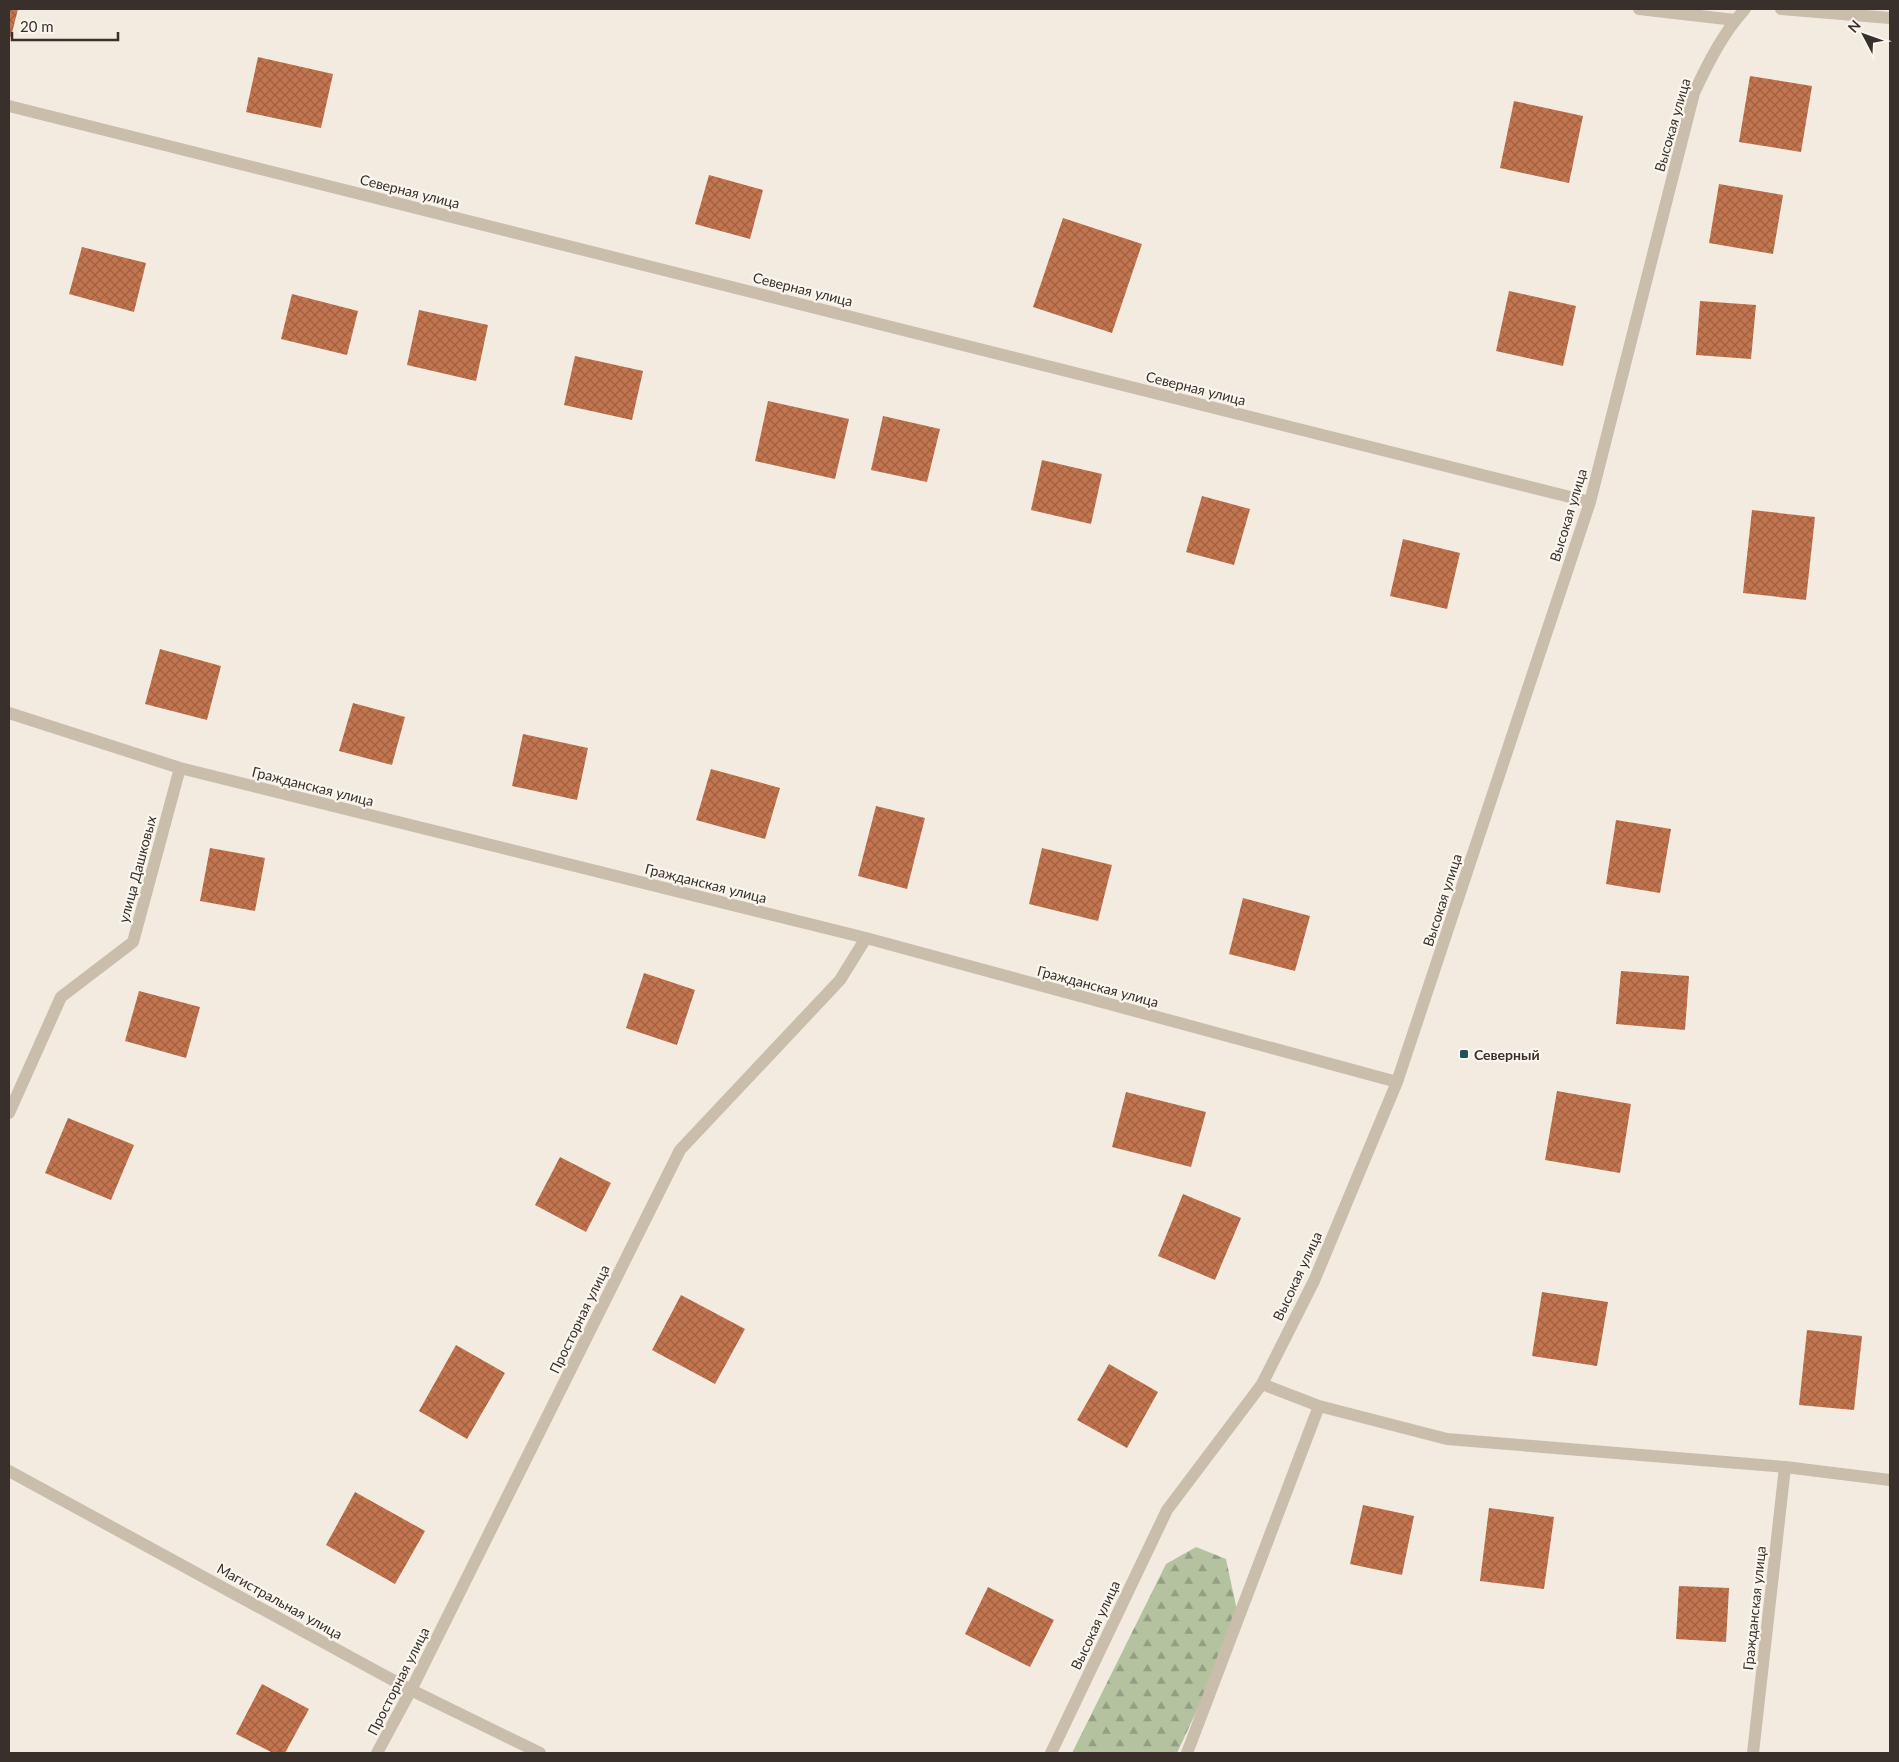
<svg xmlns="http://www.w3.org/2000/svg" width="1899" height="1762" viewBox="0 0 1899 1762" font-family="Lato,sans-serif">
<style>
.forest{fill:url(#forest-firs)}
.building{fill:url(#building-cross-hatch)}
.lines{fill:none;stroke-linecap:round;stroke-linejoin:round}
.lane{stroke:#cbbdac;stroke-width:12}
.street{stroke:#cbbdac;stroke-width:12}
.poi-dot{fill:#21515a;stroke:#faf5ed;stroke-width:2}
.labels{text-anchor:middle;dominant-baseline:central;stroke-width:4.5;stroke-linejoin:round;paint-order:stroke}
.street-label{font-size:14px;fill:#39302b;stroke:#faf5ed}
.poi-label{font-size:14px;font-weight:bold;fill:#39302b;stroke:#faf5ed;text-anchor:start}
</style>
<defs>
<pattern id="forest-firs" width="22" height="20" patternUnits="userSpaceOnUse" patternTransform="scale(1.25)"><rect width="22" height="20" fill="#b4c2a0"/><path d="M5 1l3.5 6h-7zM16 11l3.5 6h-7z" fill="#939e83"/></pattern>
<pattern id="building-cross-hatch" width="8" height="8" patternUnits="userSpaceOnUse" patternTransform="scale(1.25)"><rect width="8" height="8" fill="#c2754f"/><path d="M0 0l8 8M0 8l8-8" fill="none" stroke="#9f6042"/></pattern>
</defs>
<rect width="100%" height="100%" fill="#f3ebe0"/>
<path class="forest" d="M1196,1547L1226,1559L1239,1620L1177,1753H1072L1166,1564Z"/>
<path class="building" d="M9,9H18L11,37L9,36Z
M258,57L333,74L321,128L246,112Z
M1750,76L1812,86L1801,152L1739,142Z
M1514,101L1583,116L1569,183L1500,168Z
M709,175L763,190L750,239L695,224Z
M1719,184L1783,195L1773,254L1709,243Z
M1063,218L1142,244L1112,333L1033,307Z
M82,247L146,263L134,312L69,294Z
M1509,291L1576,306L1563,366L1496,351Z
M292,294L358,311L347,355L281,339Z
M1700,301L1756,305L1751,359L1696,355Z
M419,310L488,325L476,381L407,365Z
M575,356L643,371L632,420L564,405Z
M768,401L849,419L835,479L755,461Z
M883,416L940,429L927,482L871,470Z
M1042,460L1102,474L1091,524L1031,510Z
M1202,496L1250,509L1234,565L1186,552Z
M1752,510L1815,517L1806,600L1743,593Z
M1403,539L1460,553L1447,609L1390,596Z
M160,649L221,666L207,720L145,704Z
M353,703L405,717L392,765L339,751Z
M523,734L588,748L577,800L512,786Z
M711,769L780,788L765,839L696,820Z
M876,806L925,818L907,889L858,876Z
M1616,820L1671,829L1660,893L1606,884Z
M210,848L265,858L255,911L200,901Z
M1042,848L1112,865L1098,921L1029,904Z
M1243,898L1310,916L1295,971L1229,954Z
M1621,971L1689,976L1685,1030L1616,1024Z
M644,973L695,990L677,1045L626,1028Z
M139,991L200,1007L186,1058L125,1041Z
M1557,1091L1631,1104L1620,1173L1545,1160Z
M1126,1092L1206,1112L1191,1167L1112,1147Z
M68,1118L134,1145L111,1200L45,1173Z
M560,1157L611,1183L586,1232L535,1205Z
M1183,1194L1241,1218L1215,1280L1158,1256Z
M1542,1292L1608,1302L1597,1366L1532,1356Z
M681,1295L745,1329L715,1384L652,1350Z
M1807,1330L1862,1336L1854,1410L1799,1405Z
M456,1345L505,1373L467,1439L419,1411Z
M1109,1364L1158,1392L1127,1448L1077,1420Z
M355,1492L425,1531L395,1584L326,1545Z
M1363,1505L1414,1516L1402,1575L1350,1564Z
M1489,1508L1554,1517L1544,1589L1480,1581Z
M1679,1586L1729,1588L1726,1642L1676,1639Z
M988,1587L1054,1620L1030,1667L965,1634Z
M262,1684L309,1709L285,1753H273L236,1734Z"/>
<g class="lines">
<path class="lane" d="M1753,1753L1785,1467"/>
<path class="street" d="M1639,9L1735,20
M1781,9L1890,18
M9,106L1590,502
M9,713L180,768L866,938L1397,1082
M9,1113L61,997L133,942L180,768
M1262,1384L1319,1406L1447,1439L1785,1467L1890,1480
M9,1471L411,1690L540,1753
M377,1753L411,1690L680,1150L840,980L866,938
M1051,1753L1167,1510L1262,1384L1314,1281L1397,1082L1590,502L1694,93C1708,63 1723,33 1745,9
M1187,1753L1319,1406"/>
</g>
<rect class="poi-dot" x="1459" y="1049" width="10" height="10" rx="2.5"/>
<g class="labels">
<g class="street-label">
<text transform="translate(1672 125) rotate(-74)">Высокая улица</text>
<text transform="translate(410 191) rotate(14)">Северная улица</text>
<text transform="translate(803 289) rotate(14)">Северная улица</text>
<text transform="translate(1196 388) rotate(14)">Северная улица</text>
<text transform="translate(1568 515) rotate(-73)">Высокая улица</text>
<text transform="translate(313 786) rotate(14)">Гражданская улица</text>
<text transform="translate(137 869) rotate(-75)">улица Дашковых</text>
<text transform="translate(706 883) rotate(14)">Гражданская улица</text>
<text transform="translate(1442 900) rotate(-72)">Высокая улица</text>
<text transform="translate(1098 986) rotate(15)">Гражданская улица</text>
<text transform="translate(1297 1276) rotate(-65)">Высокая улица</text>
<text transform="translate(579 1319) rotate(-64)">Просторная улица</text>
<text transform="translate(280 1601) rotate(29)">Магистральная улица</text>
<text transform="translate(1754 1608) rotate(-84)">Гражданская улица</text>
<text transform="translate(1095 1625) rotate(-65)">Высокая улица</text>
<text transform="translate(398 1681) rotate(-63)">Просторная улица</text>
</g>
<g class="poi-label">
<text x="1474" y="1054">Северный</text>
</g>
</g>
<rect width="1899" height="1762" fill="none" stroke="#39302b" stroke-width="20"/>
<g transform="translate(1864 35) rotate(311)" stroke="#faf5ed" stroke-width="4" paint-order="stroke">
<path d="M0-4L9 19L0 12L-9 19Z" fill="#39302b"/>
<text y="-8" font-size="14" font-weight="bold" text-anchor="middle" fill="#39302b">N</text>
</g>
<path d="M12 32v8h106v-8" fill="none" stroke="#39302b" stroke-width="2.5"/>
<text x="20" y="32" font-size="15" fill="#39302b" stroke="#faf5ed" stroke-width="4" paint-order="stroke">20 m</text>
</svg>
